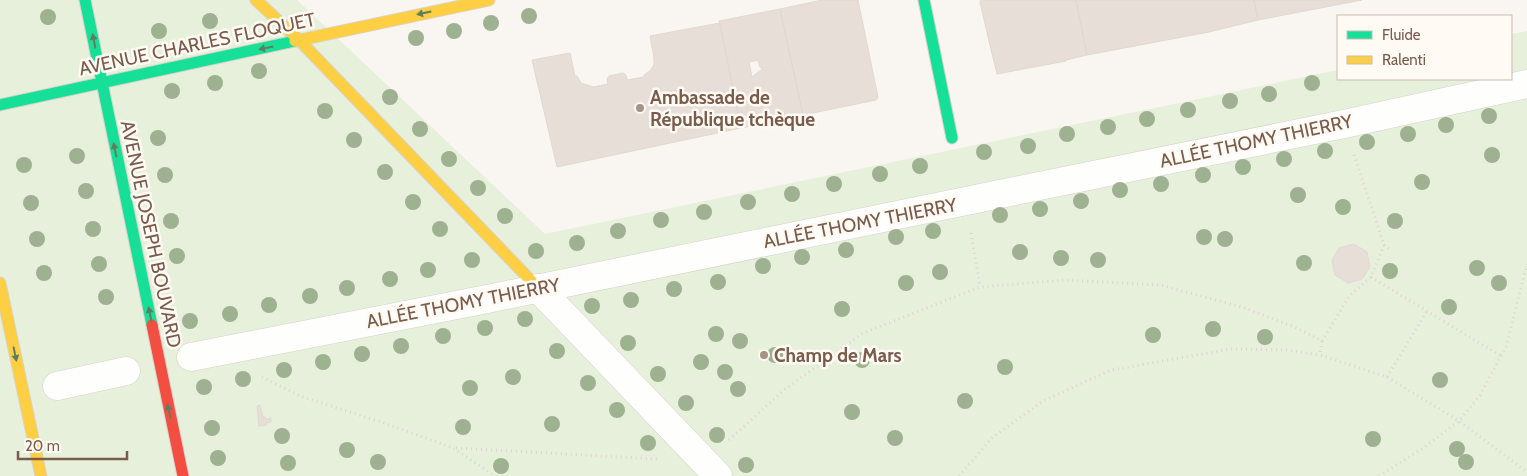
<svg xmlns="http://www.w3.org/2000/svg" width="1527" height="476" viewBox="0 0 1527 476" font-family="Cabin,sans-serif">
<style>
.green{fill:#e7f0db}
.building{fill:#e6ded7;stroke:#e2d8d2;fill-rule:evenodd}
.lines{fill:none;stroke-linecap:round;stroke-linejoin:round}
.street-casing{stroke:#d7d1cb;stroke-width:29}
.fast-casing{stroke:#d9d2cb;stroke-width:13}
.slow-casing{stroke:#d9d2cb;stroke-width:13}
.jam-casing{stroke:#d9d2cb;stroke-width:13}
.path{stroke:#dcd5d0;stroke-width:3;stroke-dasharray:1 4;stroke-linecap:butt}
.street{stroke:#fefefd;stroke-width:28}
.fast{stroke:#16e098;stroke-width:11}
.slow{stroke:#ffcf43;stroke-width:11}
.jam{stroke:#f24e42;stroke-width:11}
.tree{fill:#9eb190}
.oneway{fill:#617d60}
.poi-dot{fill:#a69286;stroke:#fffaf3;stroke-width:2}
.labels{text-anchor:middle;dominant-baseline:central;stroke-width:5;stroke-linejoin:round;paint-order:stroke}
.street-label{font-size:19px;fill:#7a5c4d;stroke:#fffaf3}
.poi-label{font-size:19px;font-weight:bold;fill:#7a5c4d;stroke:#fffaf3;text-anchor:start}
</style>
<rect width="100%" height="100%" fill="#f9f5f0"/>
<path class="green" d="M0,0H297L545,234L1338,70V79H1511V34L1527,31V476H0Z"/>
<path class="building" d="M822,0H858L878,97L876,100L803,115L780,9Z
M981,0H1076L1087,55L1066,60V61L997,74L989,41L980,2Z
M1076,0H1254L1258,20L1209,32L1087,55Z
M1254,0H1362L1258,20Z
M780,9L803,115L741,128L719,21ZM758,60L760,67L762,69L752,77L749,62Z
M720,23L741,128L557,167L532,60L570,53L575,76H577L581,83L593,87L608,84L607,79L609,76L623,73L626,75L627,80L644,77V75L650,71L654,65V58L650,36Z
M1354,244L1367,252L1370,267L1362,279L1348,283L1335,275L1332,260L1339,248Z
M260,405L263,417H265L266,419L271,418V422L266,423L267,425L259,426L257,406Z"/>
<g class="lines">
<g class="street-casing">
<path id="street" d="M538,288L718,476
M191,357L487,299L966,201L1344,124L1527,84
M57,386L126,371"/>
</g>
<g class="fast-casing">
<path id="fast" d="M85,0L152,325
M924,0L952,138
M0,105L295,41"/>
</g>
<g class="slow-casing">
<path id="slow" d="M256,0L300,41L538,288
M295,41L489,0
M0,283L41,476"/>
</g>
<g class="jam-casing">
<path id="jam" d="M152,325L183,476"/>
</g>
<path class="path" d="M971,233L980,287
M1384,245L1389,249
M1371,277L1501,356
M1322,341L1350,295L1371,277L1384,245L1354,155
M262,377L300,396L384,423L453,448L495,476
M1387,377L1427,311
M729,440L784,390L863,333L980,287L1064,280L1160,285L1242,307L1299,329L1322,341L1320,355L1387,377L1459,421L1527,472
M456,448L657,459
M959,476L993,437L1043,401L1111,370L1231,349L1287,350L1320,355
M1379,476L1423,448L1459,421L1480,395L1506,347L1527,264"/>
<use href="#street" class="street"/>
<use href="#fast" class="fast"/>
<use href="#slow" class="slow"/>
<use href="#jam" class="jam"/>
</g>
<g class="tree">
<circle cx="529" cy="16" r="8"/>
<circle cx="48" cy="17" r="8"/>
<circle cx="210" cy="21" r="8"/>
<circle cx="491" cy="23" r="8"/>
<circle cx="159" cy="31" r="8"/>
<circle cx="454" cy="31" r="8"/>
<circle cx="416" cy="38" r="8"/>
<circle cx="259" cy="71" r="8"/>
<circle cx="215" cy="83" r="8"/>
<circle cx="1312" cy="83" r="8"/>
<circle cx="172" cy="91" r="8"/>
<circle cx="1269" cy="94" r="8"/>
<circle cx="390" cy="97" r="8"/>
<circle cx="1230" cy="101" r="8"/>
<circle cx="1188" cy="110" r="8"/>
<circle cx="325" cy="111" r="8"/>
<circle cx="1489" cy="116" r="8"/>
<circle cx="1147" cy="119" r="8"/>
<circle cx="1446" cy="125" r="8"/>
<circle cx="1108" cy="127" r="8"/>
<circle cx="420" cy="129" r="8"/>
<circle cx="1067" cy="134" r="8"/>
<circle cx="1408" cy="134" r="8"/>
<circle cx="158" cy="138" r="8"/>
<circle cx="354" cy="140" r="8"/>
<circle cx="1367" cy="142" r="8"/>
<circle cx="1028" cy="146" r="8"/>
<circle cx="1325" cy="151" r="8"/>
<circle cx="984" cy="152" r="8"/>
<circle cx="1492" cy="155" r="8"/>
<circle cx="77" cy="156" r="8"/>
<circle cx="449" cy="159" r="8"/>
<circle cx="1284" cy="159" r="8"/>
<circle cx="24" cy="165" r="8"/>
<circle cx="920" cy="166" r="8"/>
<circle cx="1243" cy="167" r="8"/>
<circle cx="385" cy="172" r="8"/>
<circle cx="880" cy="174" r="8"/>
<circle cx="165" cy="175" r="8"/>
<circle cx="1203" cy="175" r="8"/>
<circle cx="1422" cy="182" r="8"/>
<circle cx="834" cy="184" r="8"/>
<circle cx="1161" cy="184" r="8"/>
<circle cx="478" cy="188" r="8"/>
<circle cx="1120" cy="190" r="8"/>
<circle cx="86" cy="191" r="8"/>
<circle cx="792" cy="194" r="8"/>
<circle cx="1298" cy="195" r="8"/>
<circle cx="1081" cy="201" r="8"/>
<circle cx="413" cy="202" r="8"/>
<circle cx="748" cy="202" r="8"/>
<circle cx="31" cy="203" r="8"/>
<circle cx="1343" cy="207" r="8"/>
<circle cx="1040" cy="209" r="8"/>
<circle cx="704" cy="212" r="8"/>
<circle cx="1000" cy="215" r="8"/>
<circle cx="505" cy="216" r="8"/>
<circle cx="661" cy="220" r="8"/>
<circle cx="171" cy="221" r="8"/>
<circle cx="1395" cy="221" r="8"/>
<circle cx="93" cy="229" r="8"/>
<circle cx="440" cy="229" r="8"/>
<circle cx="618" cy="231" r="8"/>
<circle cx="933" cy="231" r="8"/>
<circle cx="896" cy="237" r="8"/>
<circle cx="1204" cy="237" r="8"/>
<circle cx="37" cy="239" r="8"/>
<circle cx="1225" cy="239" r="8"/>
<circle cx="577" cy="243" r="8"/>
<circle cx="846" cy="250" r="8"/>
<circle cx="536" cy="251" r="8"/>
<circle cx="1020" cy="252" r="8"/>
<circle cx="177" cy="256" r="8"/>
<circle cx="802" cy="257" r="8"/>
<circle cx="1061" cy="258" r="8"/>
<circle cx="472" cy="260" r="8"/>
<circle cx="1098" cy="260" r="8"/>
<circle cx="1304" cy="263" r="8"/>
<circle cx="99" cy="264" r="8"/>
<circle cx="763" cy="266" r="8"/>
<circle cx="1477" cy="268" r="8"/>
<circle cx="428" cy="270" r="8"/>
<circle cx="1390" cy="271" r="8"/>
<circle cx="940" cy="272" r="8"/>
<circle cx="44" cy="273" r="8"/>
<circle cx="390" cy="279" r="8"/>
<circle cx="718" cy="282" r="8"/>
<circle cx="906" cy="283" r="8"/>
<circle cx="1499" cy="283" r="8"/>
<circle cx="347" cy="288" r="8"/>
<circle cx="674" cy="289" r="8"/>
<circle cx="310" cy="296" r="8"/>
<circle cx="106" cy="297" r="8"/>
<circle cx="631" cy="300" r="8"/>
<circle cx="269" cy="305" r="8"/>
<circle cx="592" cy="306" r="8"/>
<circle cx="1449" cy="307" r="8"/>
<circle cx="842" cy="309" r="8"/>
<circle cx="230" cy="314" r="8"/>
<circle cx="525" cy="319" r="8"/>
<circle cx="190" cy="321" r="8"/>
<circle cx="485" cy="328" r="8"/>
<circle cx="1213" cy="329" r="8"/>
<circle cx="716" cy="334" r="8"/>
<circle cx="1153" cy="335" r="8"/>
<circle cx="443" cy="336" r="8"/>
<circle cx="1265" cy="337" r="8"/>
<circle cx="740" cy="341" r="8"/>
<circle cx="628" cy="343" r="8"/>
<circle cx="401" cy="346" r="8"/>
<circle cx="557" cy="351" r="8"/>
<circle cx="362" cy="354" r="8"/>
<circle cx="775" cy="355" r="8"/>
<circle cx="862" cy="360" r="8"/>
<circle cx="323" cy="362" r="8"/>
<circle cx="701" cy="362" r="8"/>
<circle cx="1005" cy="367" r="8"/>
<circle cx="284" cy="370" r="8"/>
<circle cx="725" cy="372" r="8"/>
<circle cx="658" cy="374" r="8"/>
<circle cx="513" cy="377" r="8"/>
<circle cx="243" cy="379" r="8"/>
<circle cx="1440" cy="380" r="8"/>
<circle cx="588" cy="383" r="8"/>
<circle cx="204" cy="387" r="8"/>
<circle cx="470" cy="388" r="8"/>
<circle cx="738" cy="389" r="8"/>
<circle cx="965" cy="401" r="8"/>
<circle cx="686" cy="403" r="8"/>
<circle cx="617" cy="410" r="8"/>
<circle cx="852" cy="412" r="8"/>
<circle cx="552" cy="424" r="8"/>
<circle cx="463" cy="427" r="8"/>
<circle cx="212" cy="428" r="8"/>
<circle cx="717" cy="435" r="8"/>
<circle cx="282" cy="436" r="8"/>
<circle cx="895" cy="438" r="8"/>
<circle cx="1373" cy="439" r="8"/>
<circle cx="648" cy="443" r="8"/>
<circle cx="1457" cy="449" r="8"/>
<circle cx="347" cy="450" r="8"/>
<circle cx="218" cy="458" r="8"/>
<circle cx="378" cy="462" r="8"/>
<circle cx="1466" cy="462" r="8"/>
<circle cx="288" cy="463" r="8"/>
<circle cx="746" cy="465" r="8"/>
<circle cx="501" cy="466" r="8"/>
</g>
<defs><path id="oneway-solid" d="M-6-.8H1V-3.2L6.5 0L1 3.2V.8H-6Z" transform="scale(1.25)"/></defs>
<g class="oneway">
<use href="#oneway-solid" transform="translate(424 13) rotate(168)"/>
<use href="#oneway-solid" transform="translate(94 41) rotate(-101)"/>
<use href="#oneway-solid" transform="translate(266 48) rotate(169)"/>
<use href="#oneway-solid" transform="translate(115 150) rotate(-102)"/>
<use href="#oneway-solid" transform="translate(150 314) rotate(-102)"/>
<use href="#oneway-solid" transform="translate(15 354) rotate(78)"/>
<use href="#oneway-solid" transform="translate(169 411) rotate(-102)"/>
</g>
<g class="poi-dot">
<circle cx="640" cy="108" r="5"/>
<circle cx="764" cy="355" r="5"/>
</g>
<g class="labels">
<g class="street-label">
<text transform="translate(197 44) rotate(-12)">AVENUE CHARLES FLOQUET</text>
<text transform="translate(1256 141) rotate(-12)">ALLÉE THOMY THIERRY</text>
<text transform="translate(860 223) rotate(-11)">ALLÉE THOMY THIERRY</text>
<text transform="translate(151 234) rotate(78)">AVENUE JOSEPH BOUVARD</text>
<text transform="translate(463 303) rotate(-11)">ALLÉE THOMY THIERRY</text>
</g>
<g class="poi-label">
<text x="650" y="97">Ambassade de<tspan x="650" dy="22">République tchèque</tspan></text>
<text x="774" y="355">Champ de Mars</text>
</g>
</g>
<rect x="1337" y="15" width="175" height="65" fill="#fffaf3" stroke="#cabbb1"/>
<rect x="1347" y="31" width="25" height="8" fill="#16e098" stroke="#cabbb1"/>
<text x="1382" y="40" font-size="15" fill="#7a5c4d">Fluide</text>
<rect x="1347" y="56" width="25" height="8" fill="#ffcf43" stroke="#cabbb1"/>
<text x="1382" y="65" font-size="15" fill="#7a5c4d">Ralenti</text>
<path d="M18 451v8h109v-8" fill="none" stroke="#7a5c4d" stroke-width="2.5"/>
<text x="25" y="451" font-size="15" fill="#7a5c4d" stroke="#fffaf3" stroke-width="4" paint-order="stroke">20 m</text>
</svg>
